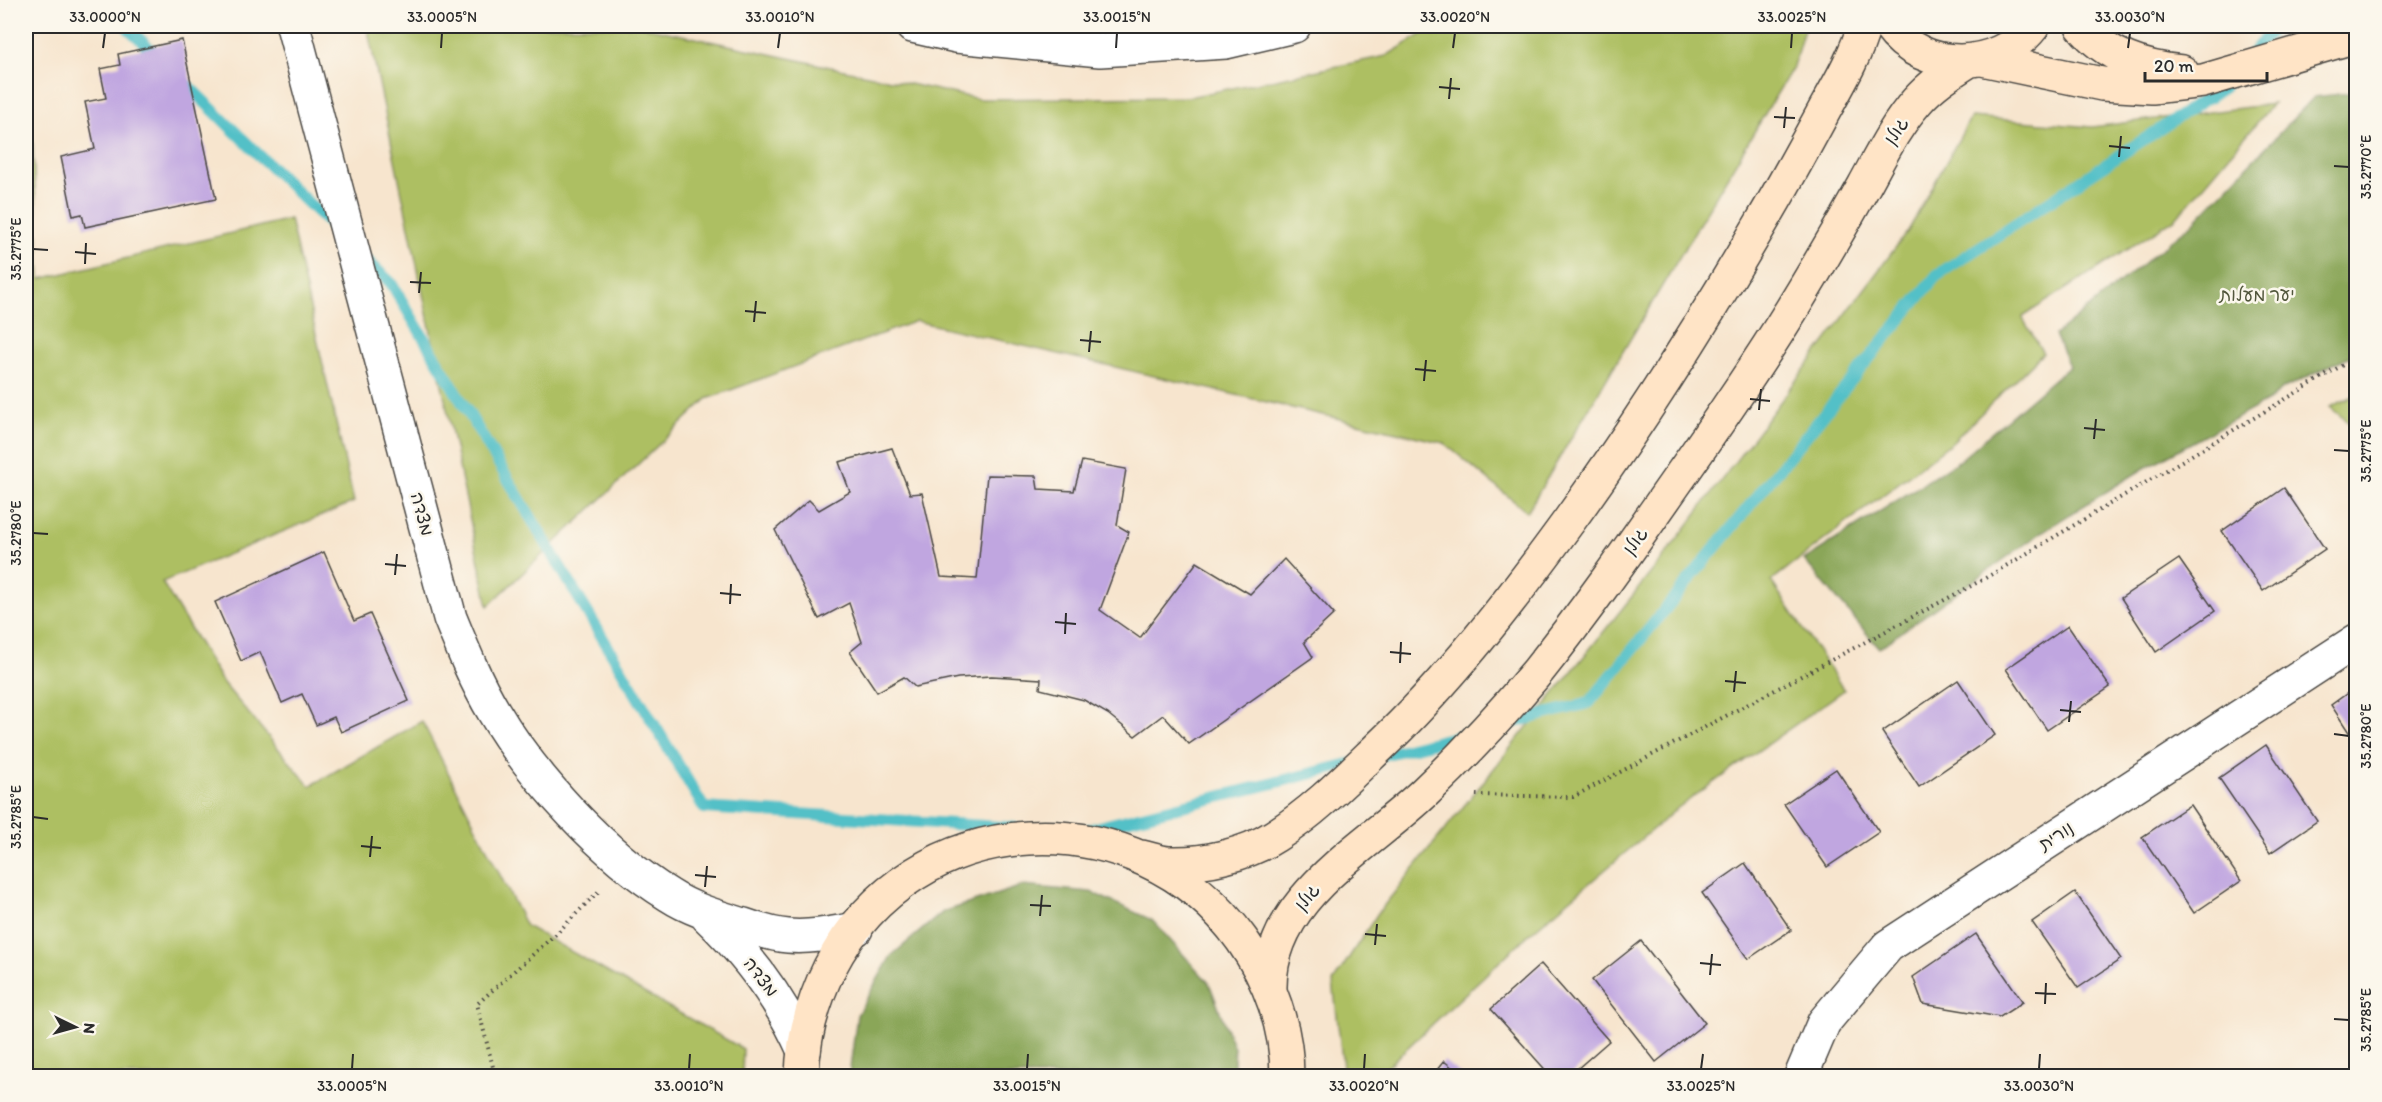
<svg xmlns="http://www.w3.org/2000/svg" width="2382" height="1102" viewBox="0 0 2382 1102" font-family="Itim,'Playpen Sans Hebrew',sans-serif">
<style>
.green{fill:#adbf62;stroke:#6c7546;stroke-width:1.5}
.forest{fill:#8aa658;stroke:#5a6842;stroke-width:1.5}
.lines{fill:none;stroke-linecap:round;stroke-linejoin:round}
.stream{stroke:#52c0c7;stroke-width:12}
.building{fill:#c0a6e0}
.street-casing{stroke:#4a4743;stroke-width:36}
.secondary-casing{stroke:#4a4743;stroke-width:36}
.path{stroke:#4a4743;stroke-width:4;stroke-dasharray:1.5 4.5;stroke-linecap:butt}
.street{stroke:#fff;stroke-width:33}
.secondary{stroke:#ffe4c6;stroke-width:33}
.ticks{fill:none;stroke:#2b2b2b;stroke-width:2}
.labels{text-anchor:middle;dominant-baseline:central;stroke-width:5;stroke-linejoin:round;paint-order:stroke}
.street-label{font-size:18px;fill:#2b2b2b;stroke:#fbf7ec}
.park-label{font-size:18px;fill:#52573c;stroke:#fbf7ec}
.neatline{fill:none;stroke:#2b2b2b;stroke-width:2}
.ticks-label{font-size:15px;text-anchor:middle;fill:#2b2b2b}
</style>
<rect width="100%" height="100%" fill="#fbf7ec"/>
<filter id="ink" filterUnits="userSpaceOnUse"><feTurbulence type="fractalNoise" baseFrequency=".0167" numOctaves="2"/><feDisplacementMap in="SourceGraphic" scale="12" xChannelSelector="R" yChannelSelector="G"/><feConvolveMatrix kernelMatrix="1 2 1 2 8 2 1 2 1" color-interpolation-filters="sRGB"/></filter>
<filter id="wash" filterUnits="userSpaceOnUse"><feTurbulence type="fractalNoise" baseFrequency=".008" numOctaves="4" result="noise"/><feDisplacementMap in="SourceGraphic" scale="24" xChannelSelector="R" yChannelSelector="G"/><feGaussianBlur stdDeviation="1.35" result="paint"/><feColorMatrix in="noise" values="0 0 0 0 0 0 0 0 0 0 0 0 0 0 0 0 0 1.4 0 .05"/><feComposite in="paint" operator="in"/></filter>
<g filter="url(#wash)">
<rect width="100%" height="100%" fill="#f7e5ce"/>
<path class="green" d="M26,26L40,279L290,219L354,502L162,582L223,683L310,786L422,721L526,926L743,1049L742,1076H26Z
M367,26H640L979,99L1189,97L1386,56L1436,26H1805L1793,67L1527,512L1444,443L916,321L707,399L488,606Z
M2273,104L2176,218L2022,317L2043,353L1952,442L1771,581L1844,690L1679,807L1527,936L1377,1076H1344L1333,982L1378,913L1666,554L1908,231L1971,117L2092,127Z
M2356,395V429L2330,407Z"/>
<path class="forest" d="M2356,92V353L2284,388L2270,400L2143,469L2048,528L1879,648L1804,560L1960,460L2069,366L2055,335L2192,224L2314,97Z
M1022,886L1091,892L1152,920L1209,983L1234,1048V1076H849L857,1015L891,956L943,912Z"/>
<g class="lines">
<path class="stream" d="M126,26L160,58
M2247,60L2275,26
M181,79L338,232
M363,257L391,283L704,808L1015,828
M1502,725L1589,703L1937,275L2224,87
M1383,755L1471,733
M1083,831L1349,764"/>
</g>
<g id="blocks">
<path class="building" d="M182,40L216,199L85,227L82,214L73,216L61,157L95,149L85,102L106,98L100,69L120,65L118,54Z
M892,448L910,494L922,493L941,577L977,579L987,475L1036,476L1038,489L1074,491L1082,461L1126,469L1117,525L1129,532L1100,610L1140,638L1197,562L1250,594L1284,559L1334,614L1304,642L1313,657L1189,744L1163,715L1135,736L1108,714L1084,700L1040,689L1041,679L992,676L958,678L915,687L904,677L877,692L850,652L862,642L849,603L819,619L775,530L809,500L819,510L850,492L839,462Z
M2284,488L2325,549L2263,591L2222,531Z
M324,552L354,621L370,614L409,701L341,732L334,717L316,725L302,694L282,703L260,652L241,661L215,602Z
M2179,559L2215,611L2156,652L2121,598Z
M2068,626L2110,687L2047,730L2006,669Z
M1958,680L1995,735L1919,787L1882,732Z
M2356,687V743L2331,705Z
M2266,745L2317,821L2270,853L2219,778Z
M1836,769L1879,832L1827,867L1784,804Z
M2190,805L2241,881L2194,913L2142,837Z
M1745,863L1791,930L1748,959L1702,893Z
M2075,892L2121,959L2078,988L2032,922Z
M1976,934L2023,1002L2000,1017L1923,1004L1913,977Z
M1641,941L1705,1023L1656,1062L1592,980Z
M1541,964L1609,1041L1569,1076H1551L1491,1009Z
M1444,1061L1463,1076H1432Z"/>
</g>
</g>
<g filter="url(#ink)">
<use href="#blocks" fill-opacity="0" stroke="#4a4743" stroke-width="1.5"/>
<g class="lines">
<g class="street-casing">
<path id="street" d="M293,26L450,618C463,650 476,682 494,712C533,778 604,855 669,895C692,910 718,917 744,925C758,930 774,935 788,936C811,938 834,933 856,929
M912,26L956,36L1100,50L1226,42L1294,26
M707,916C748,955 781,999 804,1051
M1801,1076L1824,1022L1888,946L2356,641"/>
</g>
<g class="secondary-casing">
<path id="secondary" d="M1889,26C1923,74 1998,71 2033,26
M2082,26C2107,57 2143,68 2182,72
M1982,59L2102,84L2152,87L2203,81L2356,36
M1142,857C1151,859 1161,863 1170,863C1204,864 1246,855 1275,836C1312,813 1345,780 1376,750C1449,681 1510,602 1569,521C1639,424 1703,323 1763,220C1785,183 1805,146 1825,109C1840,82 1856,55 1864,26
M1270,988C1269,897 1367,848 1425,792C1465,754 1503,713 1538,671C1586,611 1630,548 1674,485C1715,427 1755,369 1792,309C1817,268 1841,227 1864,186C1880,157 1895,126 1917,101C1932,84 1949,73 1968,61
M802,1076C803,1038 813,1001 830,967C913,805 1138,794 1242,940C1270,980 1287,1028 1287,1076"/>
</g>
<path class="path" d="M1476,795L1573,797L1984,579L2356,357
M500,1076L493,1067L477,1004L556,934L601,889"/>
<use href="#street" class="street"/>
<use href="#secondary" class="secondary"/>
</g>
</g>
<path class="ticks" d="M103,48L105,33M441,48L442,33M778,48L780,33M1116,48L1117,33M1453,48L1455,33M1791,48L1792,33M2128,48L2130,33M1439,87L1460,89M1449,99L1451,78M1774,117L1795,118M1784,128L1786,107M2109,146L2130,148M2119,157L2121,136M2334,166L2349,167M33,249L48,250M75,252L96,254M85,264L86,243M410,282L431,283M419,293L421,272M745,311L766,313M754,322L756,301M1080,340L1101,342M1089,352L1091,331M1415,369L1436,371M1424,381L1426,360M1750,399L1770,401M1759,410L1761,389M2084,428L2105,430M2094,439L2096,419M2334,450L2349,451M33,533L48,534M385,564L406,566M395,575L397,554M720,593L741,595M730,604L731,584M1055,622L1076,624M1065,634L1066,613M1390,652L1411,654M1400,663L1401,642M1725,681L1746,683M1734,692L1736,671M2060,710L2081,712M2069,722L2071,701M2334,734L2349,736M33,817L48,819M361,846L381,848M370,857L372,836M695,875L716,877M705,887L707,866M1030,905L1051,906M1040,916L1042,895M1365,934L1386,936M1375,945L1377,924M1700,963L1721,965M1710,975L1712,954M2035,993L2056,994M2045,1004L2046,983M2334,1019L2349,1020M352,1069L353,1054M689,1069L690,1054M1027,1069L1028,1054M1364,1069L1365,1054M1701,1069L1703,1054M2039,1069L2040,1054"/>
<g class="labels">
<g class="street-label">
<text transform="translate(1896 131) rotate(-56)">גולן</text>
<text transform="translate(422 514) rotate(75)">מצדה</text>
<text transform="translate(1635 541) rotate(-54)">גולן</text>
<text transform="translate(2056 836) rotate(-33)">נורית</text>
<text transform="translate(1307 897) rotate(-51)">גולן</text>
<text transform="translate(761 977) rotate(53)">מצדה</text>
</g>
<g class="park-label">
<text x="2257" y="295">יער מעלות</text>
</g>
</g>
<rect width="2382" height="1102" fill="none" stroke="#fbf7ec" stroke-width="66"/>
<g transform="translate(75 1027) rotate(95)" stroke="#fbf7ec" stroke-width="4.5" paint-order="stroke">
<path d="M0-4.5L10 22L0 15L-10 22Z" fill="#2b2b2b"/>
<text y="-9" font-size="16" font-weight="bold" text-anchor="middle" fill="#2b2b2b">N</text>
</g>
<path d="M2145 72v9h122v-9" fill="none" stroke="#2b2b2b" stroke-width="3"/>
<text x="2154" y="72" font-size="18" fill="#2b2b2b" stroke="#fbf7ec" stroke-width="4.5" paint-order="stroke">20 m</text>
<rect x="33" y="33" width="2316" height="1036" class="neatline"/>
<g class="ticks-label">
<text x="105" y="22">33.0000°N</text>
<text x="442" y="22">33.0005°N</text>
<text x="780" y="22">33.0010°N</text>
<text x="1117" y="22">33.0015°N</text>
<text x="1455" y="22">33.0020°N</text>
<text x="1792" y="22">33.0025°N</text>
<text x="2130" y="22">33.0030°N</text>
<text transform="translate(2366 167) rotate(-90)" y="5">35.2770°E</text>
<text transform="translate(16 249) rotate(-90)" y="5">35.2775°E</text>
<text transform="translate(2366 451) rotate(-90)" y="5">35.2775°E</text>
<text transform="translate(16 533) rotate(-90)" y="5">35.2780°E</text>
<text transform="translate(2366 736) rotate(-90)" y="5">35.2780°E</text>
<text transform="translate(16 817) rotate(-90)" y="5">35.2785°E</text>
<text transform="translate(2366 1020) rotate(-90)" y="5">35.2785°E</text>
<text x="352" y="1091">33.0005°N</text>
<text x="689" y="1091">33.0010°N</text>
<text x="1027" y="1091">33.0015°N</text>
<text x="1364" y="1091">33.0020°N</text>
<text x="1701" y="1091">33.0025°N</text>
<text x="2039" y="1091">33.0030°N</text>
</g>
</svg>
